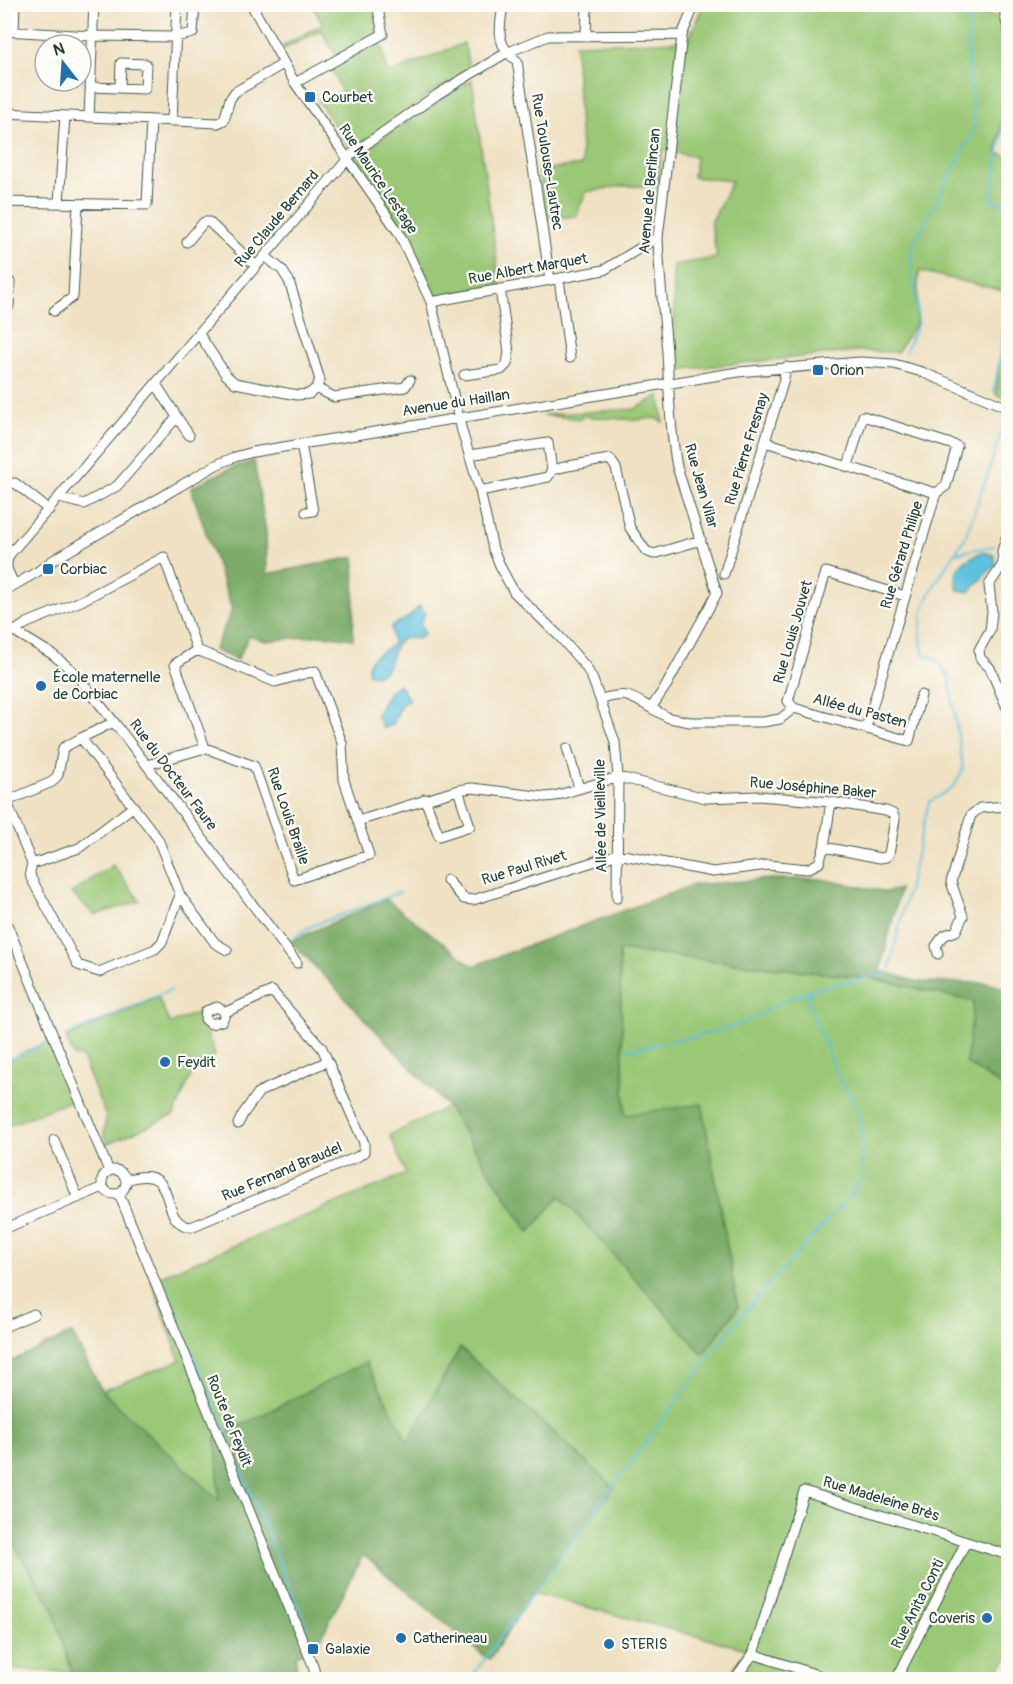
<svg xmlns="http://www.w3.org/2000/svg" width="1013" height="1684" viewBox="0 0 1013 1684" font-family="Pangolin,sans-serif">
<style>
.green{fill:#9ac876;stroke:#5c8255;stroke-width:1.5}
.forest{fill:#7bac67;stroke:#4d744e;stroke-width:1.5}
.water{fill:#5fc2dd;stroke:#3f8088;stroke-width:1.5}
.lines{fill:none;stroke-linecap:round;stroke-linejoin:round}
.stream{stroke:#5fc2dd;stroke-width:2}
.minor-casing{stroke:#3e5649;stroke-width:11}
.minor{stroke:#fff;stroke-width:9}
.poi-dot{fill:#1f6fb2;stroke:#fdfcf7;stroke-width:2}
.labels{text-anchor:middle;dominant-baseline:central;stroke-width:4.5;stroke-linejoin:round;paint-order:stroke}
.poi-label{font-size:15px;fill:#1f3d34;stroke:#fdfcf7;text-anchor:start}
.street-label{font-size:15px;fill:#1f3d34;stroke:#fdfcf7}
</style>
<rect width="100%" height="100%" fill="#fdfcf7"/>
<filter id="ink" filterUnits="userSpaceOnUse"><feTurbulence type="fractalNoise" baseFrequency=".0167" numOctaves="2"/><feDisplacementMap in="SourceGraphic" scale="12" xChannelSelector="R" yChannelSelector="G"/><feConvolveMatrix kernelMatrix="1 2 1 2 8 2 1 2 1" color-interpolation-filters="sRGB"/></filter>
<filter id="wash" filterUnits="userSpaceOnUse"><feTurbulence type="fractalNoise" baseFrequency=".008" numOctaves="4" result="noise"/><feDisplacementMap in="SourceGraphic" scale="24" xChannelSelector="R" yChannelSelector="G"/><feGaussianBlur stdDeviation="1.35" result="paint"/><feColorMatrix in="noise" values="0 0 0 0 0 0 0 0 0 0 0 0 0 0 0 0 0 1.4 0 .05"/><feComposite in="paint" operator="in"/></filter>
<g filter="url(#wash)">
<rect width="100%" height="100%" fill="#efe1c2"/>
<path class="green" d="M966,4L967,12L1001,17L1008,48V79L997,153L1008,156V398L996,395L1008,292L919,271L916,323L897,352L859,351L676,370L673,265L717,258L711,223L732,181L693,177L696,157L663,150L657,186H622L586,192L576,216L547,219L538,170L582,165L575,44L688,41L703,5Z
M312,5H373L379,33L336,56L321,30L284,49L283,46L323,24Z
M380,40L388,74L464,43L470,72L429,94L400,118L354,148L349,147L318,100L342,93L331,67Z
M472,80L500,285L436,297L415,249L403,229L353,157Z
M660,395L663,422L656,418L637,420L581,416V419L543,415L633,409L637,408Z
M113,865L140,901L95,915L71,893Z
M619,950L876,979L975,1002L966,1063L1008,1090V1658L991,1679H727L746,1649L533,1593L614,1487L460,1348L408,1442L220,1501L102,1391L180,1360L151,1280L406,1174L390,1135L448,1107L529,1233L560,1195L703,1354L738,1308L702,1104L625,1116Z
M158,997L170,1024L199,1012L215,1055L194,1069L174,1115L107,1144L104,1135L106,1116L82,1058L79,1056L74,1057L66,1038Z
M49,1041L72,1100L5,1127V1061Z
M4,1529L53,1608L72,1672L10,1670C15,1656 14,1648 5,1636Z"/>
<path class="forest" d="M254,461L266,532L267,574L355,557L353,639L323,635L266,641L249,636L237,660L214,650L232,610L191,488C212,476 231,467 254,461Z
M770,879H821L887,892L900,889L880,971L919,982L986,983L1008,989V1090L966,1063L974,1002L876,979L619,950L625,1115L702,1104L738,1308L703,1354L560,1196L529,1232L448,1107L291,941L386,899L473,966L693,885Z
M72,1333L102,1391L219,1500L216,1438L366,1362L408,1442L460,1348L614,1487L533,1593L489,1660L363,1555L317,1646L296,1655L297,1675L296,1679L132,1680L72,1672L53,1608L5,1529V1364Z"/>
<path class="water" d="M982,552L994,555L996,565C985,573 979,583 969,592L958,590C951,567 963,561 982,552Z
M420,606L425,614L420,623L424,632V634L417,639C414,639 411,637 408,638C386,638 397,681 369,674C363,657 383,653 393,644L391,626L408,618Z
M399,684L409,700C399,704 399,708 397,717H394V724L383,728L376,715L389,692Z"/>
<g class="lines">
<path class="stream" d="M1008,99L991,200L1008,205
M905,353L918,322L911,255L912,247L973,132L974,123L967,41L970,31L966,4
M994,391L1008,306
M955,553L964,540L988,474L1003,426
M295,938L307,928L400,892
M65,1036L171,990
M626,1050L710,1033L746,1022L784,1000L810,990
M4,1062L51,1042
M164,1284L307,1629
M469,1680L721,1341L755,1300L851,1194L861,1177L862,1156L861,1127L857,1109L854,1099L840,1081L807,999L812,989L888,974L929,802L953,788L963,769L949,677L937,659L923,654C922,645 920,635 921,625C922,598 941,576 955,553L994,546"/>
</g>
</g>
<g filter="url(#ink)">
<g class="lines">
<g class="minor-casing">
<path id="minor" d="M251,4L295,83L399,233L431,302L462,431L480,491L493,549L502,570L514,592L560,637L586,667L593,680L615,742L618,777L617,898
M503,4C500,30 494,43 517,61L550,280
M1005,4V16L1008,29
M4,31L92,36L175,37L193,33L195,4
M14,31L15,4
M586,36L587,4
M295,83L383,34L377,4
M90,87L145,89L146,64L121,63L120,88
M4,113L218,123L224,120L230,99L235,92L283,64
M89,117L94,4
M172,121L177,4
M4,202L147,205L151,120
M59,203L65,116
M187,242L204,222H209L256,266
M265,256L282,270L289,281L320,380L316,388L334,397L405,387L410,380
M559,279L570,358
M4,282H10L9,306H4
M431,302L604,270L658,237
M54,311L73,297L78,205
M199,334L226,375L235,383L297,395L309,394L316,388
M464,375L501,370L507,364L509,352L500,289
M177,417L189,435
M765,442L936,493L866,728
M301,444L313,511L306,512
M469,455L548,443L552,470L548,477L480,491
M848,466L863,416L957,446L946,486L936,493
M552,470L568,466L610,459L616,468L630,528L646,551L654,554L701,540
M4,484L15,483L49,510
M59,498L84,504L117,486L177,417L156,384
M1008,532L1002,551L1003,564L989,585L992,612L990,630L979,650L980,658L990,668L1008,710
M724,574L783,383L786,367
M15,585C9,574 3,566 10,554L352,154L438,94L506,53L548,36L682,35
M4,591L37,572L50,562L216,465L235,457L253,452L738,372L860,362L894,364L922,372L1008,408
M4,625L52,654L74,672L114,722L297,963
M15,631L27,623L81,601L164,557L197,650L175,664L205,748
M601,699C626,692 629,695 651,708L666,686L717,593L677,467C670,429 669,391 667,352C664,314 659,276 658,237L682,35L695,4
M651,708L669,718L690,722H763L780,719L794,708
M794,708L788,701L826,572L905,596
M794,708L909,741L921,695
M81,738L158,839L180,895L215,943L227,950
M567,748L579,788
M147,765L205,748L254,766L294,880L369,855L344,780L342,743L315,671L275,682L197,650
M4,795L32,864L30,872L31,878L78,965L99,972L155,949L162,942L180,895
M425,799L439,836L470,826L458,790
M7,801L52,782L58,775L63,748L81,738L114,722
M358,821L458,790L472,788L545,797L555,796L618,777L706,798L759,796L831,802L886,811L893,814L895,820L889,854L886,857L880,858L824,847L819,863L807,869L768,865L713,872L618,854L473,900L464,899L447,880
M824,847L831,802
M32,864L79,848L134,806
M4,917L109,1171
M938,954L936,946L941,939L945,935L956,931L963,916L951,882L971,815L980,808L1008,806
M238,1124L243,1114L259,1092L328,1061
M54,1140L78,1198
M102 1182a12 12 0 1 1 24 0a12 12 0 1 1-24 0Z
M126,1180C183,1161 155,1223 191,1227L357,1157L364,1152V1143L322,1048L272,991L226,1012L222,1021L211,1024L205,1019L206,1011L217,1007L226,1012
M119,1194L312,1663L317,1680
M4,1229L103,1187
M4,1327L34,1314
M753,1654L833,1680
M734,1680L753,1654L804,1491L1008,1555
M896,1680L966,1542"/>
</g>
<use href="#minor" class="minor"/>
</g>
</g>
<g class="poi-dot">
<rect x="304" y="91" width="12" height="12" rx="3"/>
<rect x="812" y="364" width="12" height="12" rx="3"/>
<rect x="42" y="563" width="12" height="12" rx="3"/>
<circle cx="41" cy="686" r="6"/>
<circle cx="165" cy="1062" r="6"/>
<circle cx="987" cy="1618" r="6"/>
<circle cx="401" cy="1638" r="6"/>
<circle cx="609" cy="1644" r="6"/>
<rect x="307" y="1643" width="12" height="12" rx="3"/>
</g>
<g class="labels">
<g class="poi-label">
<text x="322" y="97">Courbet</text>
<text x="830" y="370">Orion</text>
<text x="60" y="569">Corbiac</text>
<text x="53" y="677">École maternelle<tspan x="53" dy="17">de Corbiac</tspan></text>
<text x="177" y="1062">Feydit</text>
<text x="975" y="1618" text-anchor="end">Coveris</text>
<text x="413" y="1638">Catherineau</text>
<text x="621" y="1644">STERIS</text>
<text x="325" y="1649">Galaxie</text>
</g>
<g class="street-label">
<text transform="translate(547 162) rotate(81)">Rue Toulouse-Lautrec</text>
<text transform="translate(378 179) rotate(56)">Rue Maurice Lestage</text>
<text transform="translate(650 191) rotate(-85)">Avenue de Berlincan</text>
<text transform="translate(277 219) rotate(-50)">Rue Claude Bernard</text>
<text transform="translate(528 269) rotate(-10)">Rue Albert Marquet</text>
<text transform="translate(456 403) rotate(-9)">Avenue du Haillan</text>
<text transform="translate(747 449) rotate(-73)">Rue Pierre Fresnay</text>
<text transform="translate(701 486) rotate(74)">Rue Jean Vilar</text>
<text transform="translate(902 555) rotate(-73)">Rue Gérard Philipe</text>
<text transform="translate(793 632) rotate(-74)">Rue Louis Jouvet</text>
<text transform="translate(860 711) rotate(15)">Allée du Pasten</text>
<text transform="translate(173 775) rotate(53)">Rue du Docteur Faure</text>
<text transform="translate(813 788) rotate(5)">Rue Joséphine Baker</text>
<text transform="translate(288 816) rotate(71)">Rue Louis Braille</text>
<text transform="translate(601 816) rotate(-91)">Allée de Vieilleville</text>
<text transform="translate(524 868) rotate(-17)">Rue Paul Rivet</text>
<text transform="translate(282 1172) rotate(-23)">Rue Fernand Braudel</text>
<text transform="translate(229 1421) rotate(68)">Route de Feydit</text>
<text transform="translate(881 1499) rotate(17)">Rue Madeleine Brès</text>
<text transform="translate(918 1604) rotate(-63)">Rue Anita Conti</text>
</g>
</g>
<rect width="1013" height="1684" fill="none" stroke="#fdfcf7" stroke-width="24"/>
<g transform="translate(63 63) rotate(343)"><circle r="28" fill="#fdfcf7" stroke="#a4b0a9" stroke-width="1.5"/>
<path d="M0-4.5L10 22L0 15L-10 22Z" fill="#1f6fb2"/>
<text y="-9" font-size="16" font-weight="bold" text-anchor="middle" fill="#1f3d34">N</text>
</g>
</svg>
